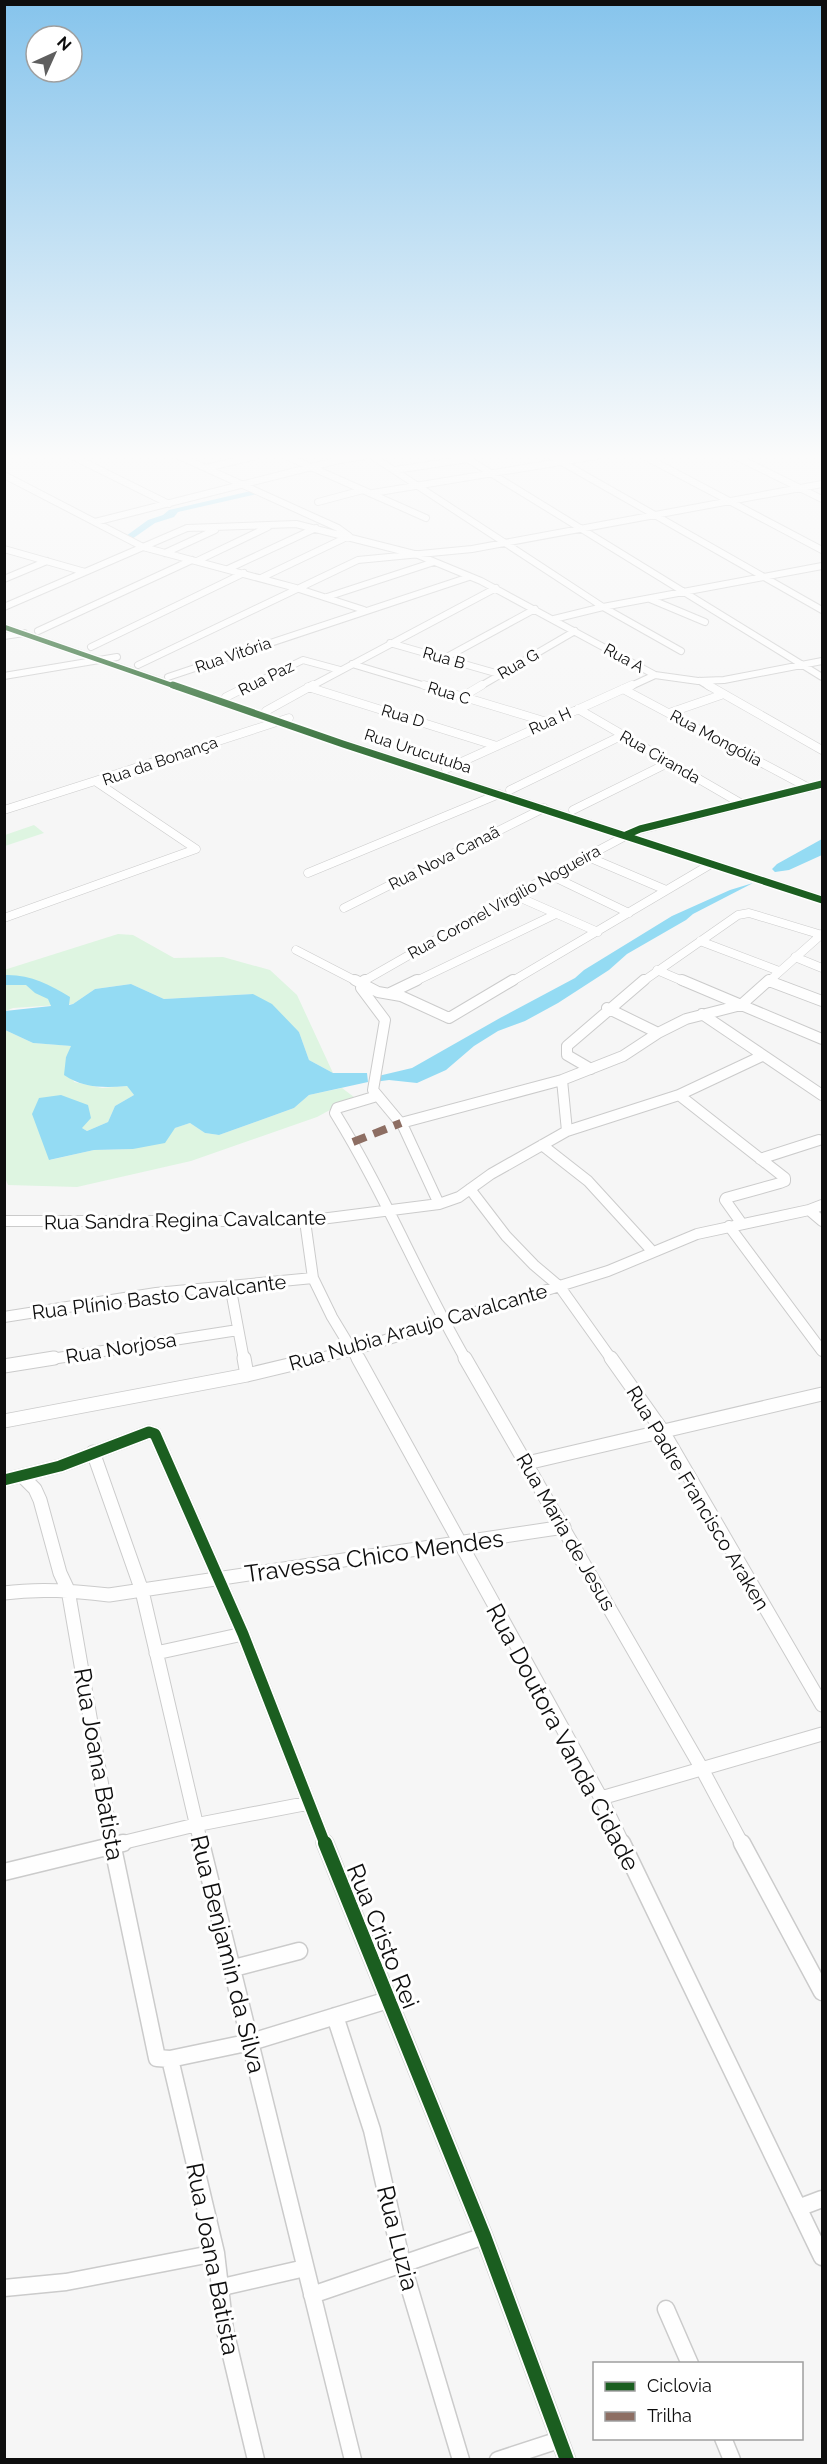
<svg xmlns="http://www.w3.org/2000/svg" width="827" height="2464" viewBox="0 0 827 2464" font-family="Raleway,sans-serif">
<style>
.green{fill:#def5e1}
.water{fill:#94dbf3}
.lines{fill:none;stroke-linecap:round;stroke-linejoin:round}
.street-far4-casing{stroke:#cbcbcb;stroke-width:8}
.street-far3-casing{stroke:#cbcbcb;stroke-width:9}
.street-far2-casing{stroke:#cbcbcb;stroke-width:12}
.street-far1-casing{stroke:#cbcbcb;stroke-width:15}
.street-casing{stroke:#cbcbcb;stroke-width:19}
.secondary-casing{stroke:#cbcbcb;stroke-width:2}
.street-far4{stroke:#fefefe;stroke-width:6}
.street-far3{stroke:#fefefe;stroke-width:8}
.street-far2{stroke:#fefefe;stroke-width:10}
.street-far1{stroke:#fefefe;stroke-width:13}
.street{stroke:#fefefe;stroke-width:16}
.secondary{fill:#fefefe;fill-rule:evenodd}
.quiet{stroke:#8d6e63;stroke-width:8;stroke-dasharray:14 8;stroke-linecap:butt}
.cycleway-far3-casing{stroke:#fff;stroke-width:8}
.cycleway-far2-casing{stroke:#fff;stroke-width:10}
.cycleway-far1-casing{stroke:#fff;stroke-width:15}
.cycleway-casing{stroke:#fff;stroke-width:18}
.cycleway-far3{stroke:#1b5e20;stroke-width:5}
.cycleway-far2{stroke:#1b5e20;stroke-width:7}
.cycleway-far1{stroke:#1b5e20;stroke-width:11}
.cycleway{stroke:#1b5e20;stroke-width:14}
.labels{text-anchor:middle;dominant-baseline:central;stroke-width:6;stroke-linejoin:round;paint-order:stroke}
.far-street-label{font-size:16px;fill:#0e0e0e;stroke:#fff}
.street-label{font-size:20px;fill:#0e0e0e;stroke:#fff}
.near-street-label{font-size:24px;fill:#0e0e0e;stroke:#fff}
</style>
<rect width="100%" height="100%" fill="#f6f6f6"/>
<path class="green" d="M34,825L44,833L5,846V835Z
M118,934L133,935L174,958L223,957L270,970L297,995L333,1073L309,1060L299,1032L253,994L164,999L131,984L95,989L73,1004L13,1008L5,1011L4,970Z
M5,1030L33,1043L72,1046L66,1057L74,1082L102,1088L127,1086L134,1095L115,1106L108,1122L87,1131L82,1128L50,1160L94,1150L133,1149L175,1128L190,1123L205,1133L219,1135L294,1108L309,1095L342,1088L354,1097L317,1117L191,1161L77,1187L8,1185L5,1178Z"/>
<path class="water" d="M251,491L257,494L178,512L174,517L155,523L132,539L126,536L148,520L163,515L169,510Z
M822,839V855L789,870L775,872L772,869L777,864Z
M753,883L693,914L686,920L627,954L609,970L558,1003L525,1021L498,1031L474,1046L446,1070L417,1083L389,1080L374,1082V1077L412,1068L500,1018L575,978L584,970L672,916L730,890Z
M4,975C30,974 49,984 70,997L69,1005L73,1004L95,989L131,984L164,999L253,994L272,1004L299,1032L309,1060L333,1073H367L368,1082L309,1095L294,1108L219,1135L205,1133L190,1123L175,1128L165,1143L133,1149L94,1150L49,1160L32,1114L39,1098L61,1095L88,1105L91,1118L82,1128L87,1131L108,1122L115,1106L134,1095L127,1086C104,1088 83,1088 64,1075L66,1057L71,1046L33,1043L5,1030V1011L51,1006L48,999L35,993L26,985H5Z"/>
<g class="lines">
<g class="street-far4-casing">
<path id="street-far4" d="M72,456L169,504
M179,456L338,528L349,536L261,578
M286,456L426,518
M372,456L603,607L681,651
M463,456L822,677
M551,456L822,610
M644,456L822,550
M735,456L822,499
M206,468L252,457
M395,470L468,459
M4,475L143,547L296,588L364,610
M373,493L596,456
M318,502L363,490
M95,522L339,460L365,456
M4,549L85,572
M165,553L215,530
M197,561L268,527
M228,569L316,528
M4,579L47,561
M327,597L434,562
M650,599L705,622
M4,607L187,528L296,524L418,555L481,581L655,675L698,681L724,680L822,661
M554,619L603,607L822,566
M38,631L192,560
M4,636L24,633
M390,643L499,674
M91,647L244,573
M445,658L535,609
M352,664L429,687
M138,665L358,560L472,549L822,484
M4,676L117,657
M168,677L469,577
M700,681L710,687
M247,687L303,660L340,670
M310,687L496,588
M479,687L575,631
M629,687L655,675"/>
</g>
<g class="street-far3-casing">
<path id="street-far3" d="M424,685L547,722
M708,685L822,750
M308,687L497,746
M623,689L809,788
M226,697L250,685
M462,697L482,685
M578,709L742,804
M266,711L313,685
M669,713L721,695
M446,769L632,685
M510,790L623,735
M4,810L95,781
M573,810L670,762
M586,856L666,890
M308,873L499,794
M550,875L629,913
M514,895L598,932
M344,908L544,808
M4,918L196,849L95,781L289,718
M700,941L779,971
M296,950L358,982
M795,957L822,968
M657,970L685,982
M362,982L514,895L635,831L822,784
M414,982L556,914
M511,982L711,864
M642,982L738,915L749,913L822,935
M768,982L822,934"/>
</g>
<g class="street-far2-casing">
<path id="street-far2" d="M355,980L378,992L401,996L449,1018L513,980
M682,980L822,1039
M769,981L822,1001
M362,982L365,980
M362,982L361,988L385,1020L373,1090L403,1126L439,1204
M390,993L417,980
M607,1008L658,1033
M702,1014L822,1095
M591,1069L567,1055V1046L644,980
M562,1080L567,1131
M679,1095L785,1178V1181L780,1183L726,1198L725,1200L742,1224
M377,1096L337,1108L335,1113C384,1192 419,1279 466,1360
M401,1123L562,1080L623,1056L658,1033L686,1019L741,1005L769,980
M542,1145L588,1181L652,1251
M760,1159L819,1140
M470,1189L506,1236L534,1265L560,1287L612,1360
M809,1210L822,1221
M4,1221H305L439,1204L459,1197L491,1174L567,1131L679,1095L762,1056
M305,1221L313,1278L332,1317L358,1360
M729,1226L822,1351
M230,1285L244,1360
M4,1317L156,1293L313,1278
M45,1360L238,1330
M312,1360L353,1350L608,1271L697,1234L809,1210L822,1205"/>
</g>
<g class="street-far1-casing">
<path id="street-far1" d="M244,1358L247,1375
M358,1358L601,1798L623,1844
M465,1358L702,1769L742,1844
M611,1358L662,1430L822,1705
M4,1366L54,1358
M4,1421L247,1375L318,1358
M93,1452L142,1591L201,1844
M527,1463L822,1394
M23,1477L35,1489L40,1500L60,1573L68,1590L112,1844
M4,1480L60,1466L149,1432L155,1434L243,1634L325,1844
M4,1593C40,1588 74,1591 109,1595L564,1527
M156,1653L243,1634
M601,1798L822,1734
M117,1844L195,1825L309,1803"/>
</g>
<g class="street-casing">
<path id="street" d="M112,1843L157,2058L170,2059L251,2042L388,2000
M201,1843L353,2460
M325,1843L484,2236L567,2460
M622,1843L822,2257
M742,1843L822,1992
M4,1872L123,1843
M230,1969L299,1951
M335,2016L372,2130L402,2263L461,2460
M170,2059L216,2253L225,2330L256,2460
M798,2208L822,2199
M4,2288L66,2282L216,2253
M218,2288L305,2268
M312,2295L484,2236
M666,2309L690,2364
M723,2438L732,2460
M498,2460L559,2440"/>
</g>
<g class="secondary-casing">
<path id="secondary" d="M4,624L279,719L822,896V903L340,746L4,630Z"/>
</g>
<use href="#street-far4" class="street-far4"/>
<use href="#street-far3" class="street-far3"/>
<use href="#street-far2" class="street-far2"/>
<use href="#street-far1" class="street-far1"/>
<use href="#street" class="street"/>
<use href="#secondary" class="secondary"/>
<path class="quiet" d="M353,1142L401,1123"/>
<g class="cycleway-far3-casing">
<path id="cycleway-far3" d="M4,627L177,687"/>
</g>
<g class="cycleway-far2-casing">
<path id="cycleway-far2" d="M173,685L343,744L822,900
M626,835L640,829L822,784"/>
</g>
<g class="cycleway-far1-casing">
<path id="cycleway-far1" d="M4,1480L60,1466L149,1432L155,1434L243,1634L325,1844"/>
</g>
<g class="cycleway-casing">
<path id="cycleway" d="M325,1843L484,2236L567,2460"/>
</g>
<use href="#cycleway-far3" class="cycleway-far3"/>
<use href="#cycleway-far2" class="cycleway-far2"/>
<use href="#cycleway-far1" class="cycleway-far1"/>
<use href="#cycleway" class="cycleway"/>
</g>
<linearGradient id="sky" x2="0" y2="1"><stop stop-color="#86c4ec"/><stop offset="0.57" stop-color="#fbfbfb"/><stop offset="1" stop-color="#fbfbfb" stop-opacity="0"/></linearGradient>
<rect width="827" height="801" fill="url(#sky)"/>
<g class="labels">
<g class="far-street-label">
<text transform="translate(233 655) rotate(-19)">Rua Vitória</text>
<text transform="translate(444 658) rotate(16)">Rua B</text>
<text transform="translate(624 658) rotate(29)">Rua A</text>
<text transform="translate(518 664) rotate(-30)">Rua G</text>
<text transform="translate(266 678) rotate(-26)">Rua Paz</text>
<text transform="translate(449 693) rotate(17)">Rua C</text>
<text transform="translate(403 716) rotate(17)">Rua D</text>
<text transform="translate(550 721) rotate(-24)">Rua H</text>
<text transform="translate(716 738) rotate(28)">Rua Mongólia</text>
<text transform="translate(418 751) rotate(18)">Rua Urucutuba</text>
<text transform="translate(660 757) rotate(30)">Rua Ciranda</text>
<text transform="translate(160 761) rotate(-19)">Rua da Bonança</text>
<text transform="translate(444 858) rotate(-27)">Rua Nova Canaã</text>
<text transform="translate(504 902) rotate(-29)">Rua Coronel Virgílio Nogueira</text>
</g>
<g class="street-label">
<text transform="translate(185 1220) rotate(-1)">Rua Sandra Regina Cavalcante</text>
<text transform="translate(159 1297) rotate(-7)">Rua Plínio Basto Cavalcante</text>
<text transform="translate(418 1327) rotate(-16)">Rua Nubia Araujo Cavalcante</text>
<text transform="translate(121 1348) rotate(-9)">Rua Norjosa</text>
<text transform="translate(698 1498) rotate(59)">Rua Padre Francisco Araken</text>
<text transform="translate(566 1532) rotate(60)">Rua Maria de Jesus</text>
</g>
<g class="near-street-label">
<text transform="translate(374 1556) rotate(-8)">Travessa Chico Mendes</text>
<text transform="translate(563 1737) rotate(62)">Rua Doutora Vanda Cidade</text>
<text transform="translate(99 1764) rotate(80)">Rua Joana Batista</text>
<text transform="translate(383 1936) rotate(68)">Rua Cristo Rei</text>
<text transform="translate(228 1954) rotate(76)">Rua Benjamin da Silva</text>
<text transform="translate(398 2238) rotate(76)">Rua Luzia</text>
<text transform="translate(213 2259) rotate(79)">Rua Joana Batista</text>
</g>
</g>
<rect width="827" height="2464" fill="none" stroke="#0e0e0e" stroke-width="12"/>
<rect x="593" y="2362" width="210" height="78" fill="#ffffff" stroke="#9f9f9f" stroke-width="1.5"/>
<rect x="605" y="2382" width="30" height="9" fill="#1b5e20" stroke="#9f9f9f" stroke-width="1.5"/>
<text x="647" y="2392" font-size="18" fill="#0e0e0e">Ciclovia</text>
<rect x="605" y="2412" width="30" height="9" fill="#8d6e63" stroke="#9f9f9f" stroke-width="1.5"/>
<text x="647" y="2422" font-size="18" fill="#0e0e0e">Trilha</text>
<g transform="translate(54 54) rotate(45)"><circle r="28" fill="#ffffff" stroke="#9f9f9f" stroke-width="1.5"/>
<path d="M0-4.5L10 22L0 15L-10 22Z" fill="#5f5f5f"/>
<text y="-9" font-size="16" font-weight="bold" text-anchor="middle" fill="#0e0e0e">N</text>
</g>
</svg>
